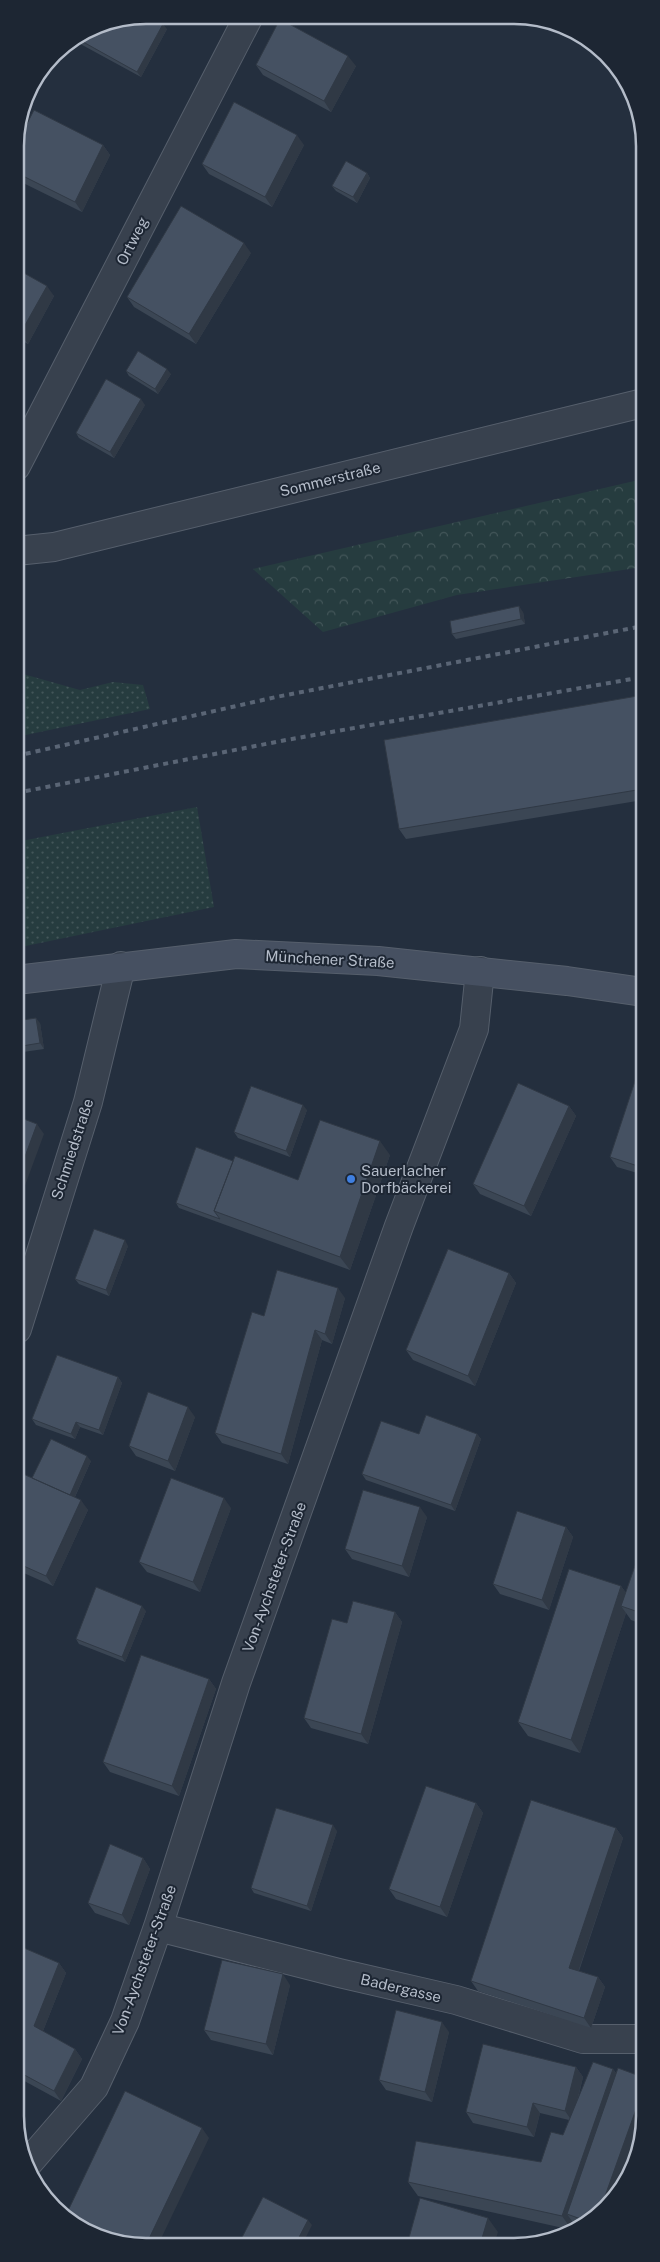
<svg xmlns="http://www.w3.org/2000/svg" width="660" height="2262" viewBox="0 0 660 2262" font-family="'Public Sans',sans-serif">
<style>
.green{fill:url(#green-dots)}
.forest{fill:url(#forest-crowns)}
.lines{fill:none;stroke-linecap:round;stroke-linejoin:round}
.street-casing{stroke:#565f6c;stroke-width:30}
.secondary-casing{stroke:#565f6c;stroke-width:30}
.street{stroke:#38414e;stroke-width:28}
.secondary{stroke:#465061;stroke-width:28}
.rail{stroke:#5a6575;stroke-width:4;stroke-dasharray:5 5;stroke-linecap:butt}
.wall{fill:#3b4654}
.shaded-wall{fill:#303945}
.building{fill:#455162;stroke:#303945}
.shop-dot{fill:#3f7fe0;stroke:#1d2633;stroke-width:2}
.labels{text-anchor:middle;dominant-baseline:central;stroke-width:4;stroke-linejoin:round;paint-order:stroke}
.street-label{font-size:15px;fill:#b4bcc9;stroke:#1d2633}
.poi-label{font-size:15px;fill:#b4bcc9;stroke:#1d2633;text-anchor:start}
.rim{fill:none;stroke:#b4bcc9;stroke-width:2.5}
</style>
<defs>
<pattern id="green-dots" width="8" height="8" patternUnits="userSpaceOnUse" patternTransform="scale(1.25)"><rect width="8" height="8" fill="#263c3f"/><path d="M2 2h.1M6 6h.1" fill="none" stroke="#435659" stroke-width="1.8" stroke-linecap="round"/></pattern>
<pattern id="forest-crowns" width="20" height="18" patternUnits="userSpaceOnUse" patternTransform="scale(1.25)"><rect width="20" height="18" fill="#263c3f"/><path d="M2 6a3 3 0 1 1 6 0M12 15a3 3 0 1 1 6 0" fill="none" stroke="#435659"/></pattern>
</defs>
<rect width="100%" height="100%" fill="#242f3e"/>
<path class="green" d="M16,672L80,690L113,682L143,685L150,709L16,737Z
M197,807L214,907L16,948V842Z"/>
<path class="forest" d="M643,479V567L457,595L323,632L253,569Z"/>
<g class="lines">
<g class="street-casing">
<path id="street" d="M16,466L249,16
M16,551L54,547L643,403
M17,1329L88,1102L121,966
M158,1927L339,1973L456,2000L583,2039H645
M29,2162L94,2087L125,2021L158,1927L236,1683L399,1226L474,1029L480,971"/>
</g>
<g class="secondary-casing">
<path id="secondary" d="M16,980L236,954L378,961L567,981L643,992"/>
</g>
<use href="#street" class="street"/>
<use href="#secondary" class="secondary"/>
<path class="rail" d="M16,756L276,697L643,626
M16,793L286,740L643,677"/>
</g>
<path class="wall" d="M179,15H203L198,25Z
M96,25L167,29L141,77L73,40Z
M256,65L356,66L331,112L263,75Z
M103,145L110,155L82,212L15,179V147Z
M304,145L272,207L209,174L202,164Z
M367,173L370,178L357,203L336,191L332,186Z
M251,253L196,344L134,307L127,297Z
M15,268L54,296L28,344L15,337Z
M126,371L171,374L158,394L129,376Z
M145,405L114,458L79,438L76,433Z
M523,612L525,624L456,639L452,634Z
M643,695V800L406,839L399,829Z
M16,1021L40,1023L44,1049L16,1053Z
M644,1064V1175L617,1167L610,1157Z
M569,1106L576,1116L531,1216L480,1194L473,1184Z
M307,1110L290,1157L238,1138L234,1132Z
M390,1155L350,1270L179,1208L176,1203L233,1161L298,1180Z
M128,1246L109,1296L79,1284L75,1279Z
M509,1273L516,1283L475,1386L413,1360L406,1350Z
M345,1298L332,1344L322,1340L288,1464L222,1443L215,1433L264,1316Z
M118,1377L122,1383L103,1435L80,1427L75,1439L36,1425L32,1419Z
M195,1417L175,1471L136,1456L129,1446Z
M477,1434L481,1439L455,1511L366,1480L362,1474Z
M91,1461L75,1497L88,1510L53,1586L17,1570V1483Z
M231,1508L200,1592L147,1572L139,1562Z
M427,1517L409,1577L352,1559L345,1549Z
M566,1527L573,1537L549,1610L500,1594L493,1584Z
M644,1540V1625L631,1620L626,1613L580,1753L528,1736L518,1722L621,1586L626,1593Z
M146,1611L125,1662L79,1644L76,1639Z
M395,1612L402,1622L368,1744L311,1728L304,1718L347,1623Z
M209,1679L216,1689L179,1796L110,1772L103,1762Z
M476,1803L483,1813L447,1917L396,1899L389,1889Z
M616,1828L623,1838L579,1971L598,1977L605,1987L591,2028L478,1991L471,1981Z
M337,1831L311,1911L254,1893L251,1888Z
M143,1858L150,1869L129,1925L95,1913L88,1903Z
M17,1945L59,1963L66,1973L43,2031L75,2049L82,2059L61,2101L17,2077Z
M290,1985L273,2055L211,2040L204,2030Z
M449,2032L432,2102L386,2090L379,2080Z
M576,2067L583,2077L578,2099L613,2069L616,2073L645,2078V2114L615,2197L612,2202L582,2227L574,2224L572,2230L418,2196L408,2182L541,2162L563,2135L569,2120L540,2113L534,2137L473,2123L466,2112Z"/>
<path class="shaded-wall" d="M196,15H203L198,25L194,20Z
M163,24L167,29L141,77L137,72Z
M348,56L356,66L331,112L324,101Z
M297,135L304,145L272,207L265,197Z
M103,145L110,155L82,212L75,202Z
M367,173L370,178L357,203L353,197Z
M244,243L251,253L196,344L189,334Z
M47,286L54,296L28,344L20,334Z
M167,369L171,374L158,394L155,389Z
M141,399L145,405L114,458L110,452Z
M519,606L523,612L525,624L521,619Z
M36,1018L40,1023L44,1049L40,1043Z
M303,1105L307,1110L290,1157L286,1151Z
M569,1106L576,1116L531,1216L524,1206Z
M37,1124L44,1134L16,1210V1181Z
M380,1141L390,1155L350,1270L340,1257Z
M125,1240L128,1246L109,1296L106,1290Z
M509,1273L516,1283L475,1386L468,1376Z
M338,1288L345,1298L332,1344L325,1334Z
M315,1330L322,1340L288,1464L281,1454Z
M118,1377L122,1383L103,1435L99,1430Z
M188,1407L195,1417L175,1471L168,1461Z
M76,1422L80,1427L75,1439L71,1434Z
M477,1434L481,1439L455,1511L451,1505Z
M87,1456L91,1461L72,1503L69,1497Z
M224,1498L231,1508L200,1592L193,1582Z
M81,1500L88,1510L53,1586L46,1576Z
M420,1507L427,1517L409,1577L402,1566Z
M566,1527L573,1537L549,1610L542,1600Z
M621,1586L631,1600L621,1606L626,1613L580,1753L571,1740Z
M142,1606L146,1611L125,1662L122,1657Z
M395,1612L402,1622L368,1744L361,1734Z
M209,1679L216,1689L179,1796L172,1786Z
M476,1803L483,1813L447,1917L440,1907Z
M333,1825L337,1831L311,1911L307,1906Z
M616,1828L623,1838L576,1978L569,1968Z
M143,1858L150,1869L129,1925L122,1915Z
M59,1963L66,1973L41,2036L34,2026Z
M283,1974L290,1985L273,2055L266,2044Z
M598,1977L605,1987L591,2028L584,2018Z
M442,2022L449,2032L432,2102L425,2092Z
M75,2049L82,2059L61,2101L54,2091Z
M576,2067L583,2077L572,2121L565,2111Z
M613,2069L623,2083L567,2214L574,2224L572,2230L562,2216Z
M645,2084V2114L615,2197L612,2202L599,2213Z
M533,2103L540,2113L534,2137L527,2127Z
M202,2128L209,2138L158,2245H146Z
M488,2218L498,2232L494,2245H480Z
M308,2220L312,2225L302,2245H295Z"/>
<path class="building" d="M147,15L163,24L137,72L76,38L96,25Z
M185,15H196L194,20Z
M280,19L348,56L324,101L256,65Z
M234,102L297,135L265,197L202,164Z
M34,110L103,145L75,202L15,172V147Z
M346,161L367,173L353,197L332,186Z
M181,206L244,243L189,334L127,297Z
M15,268L47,286L20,334L15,331Z
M138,351L167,369L155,389L126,371Z
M106,379L141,399L110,452L76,433Z
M519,606L521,619L452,634L450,621Z
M643,695V789L399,829L384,740Z
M36,1018L40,1043L16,1047V1021Z
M641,1063L644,1064V1168L610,1157Z
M518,1083L569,1106L524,1206L473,1184Z
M251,1086L303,1105L286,1151L234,1132Z
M16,1116L37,1124L16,1181Z
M320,1120L380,1141L340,1257L214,1211L235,1156L298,1180Z
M196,1147L233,1161L214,1211L220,1219L176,1203Z
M94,1229L125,1240L106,1290L75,1279Z
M448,1249L509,1273L468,1376L406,1350Z
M277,1270L338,1288L325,1334L315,1330L281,1454L215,1433L252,1312L264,1316Z
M57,1355L118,1377L99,1430L76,1422L71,1434L32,1419Z
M148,1392L188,1407L168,1461L129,1446Z
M426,1415L477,1434L451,1505L362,1474L381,1421L419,1434Z
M51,1439L87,1456L70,1495L32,1478Z
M21,1473L81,1500L46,1576L17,1563V1483Z
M171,1478L224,1498L193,1582L139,1562Z
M363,1490L420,1507L402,1566L345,1549Z
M517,1511L566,1527L542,1600L493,1584Z
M644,1540V1614L621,1606Z
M569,1569L621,1586L571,1740L518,1722Z
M96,1587L142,1606L122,1657L76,1639Z
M353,1601L395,1612L361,1734L304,1718L332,1619L347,1623Z
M141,1655L209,1679L172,1786L103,1762Z
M426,1786L476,1803L440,1907L389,1889Z
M531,1800L616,1828L569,1968L598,1977L584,2018L471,1981Z
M276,1808L333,1825L307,1906L251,1888Z
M110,1844L143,1858L122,1915L88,1903Z
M17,1945L59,1963L34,2026L75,2049L54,2091L17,2071Z
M222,1960L283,1974L266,2044L204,2030Z
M396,2010L442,2022L425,2092L379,2080Z
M483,2044L576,2067L565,2111L533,2103L527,2127L466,2112Z
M593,2062L613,2069L562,2216L408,2182L416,2141L541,2162L551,2132L563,2135Z
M618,2068L645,2078V2084L599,2213L589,2222L567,2214Z
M125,2091L202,2128L146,2245H121L66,2215Z
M263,2197L308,2220L295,2245H238Z
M420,2198L488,2218L480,2245H407Z"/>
<circle class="shop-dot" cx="351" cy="1179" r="5"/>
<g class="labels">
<g class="street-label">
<text transform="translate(132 241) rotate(-63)">Ortweg</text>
<text transform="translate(330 479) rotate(-14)">Sommerstraße</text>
<text transform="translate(330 959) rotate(3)">Münchener Straße</text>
<text transform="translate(72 1149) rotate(-72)">Schmiedstraße</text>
<text transform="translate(274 1577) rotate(-70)">Von-Aychsteter-Straße</text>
<text transform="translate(144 1960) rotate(-70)">Von-Aychsteter-Straße</text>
<text transform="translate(401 1988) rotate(13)">Badergasse</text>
</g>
<g class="poi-label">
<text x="361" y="1170">Sauerlacher<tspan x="361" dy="17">Dorfbäckerei</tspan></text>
</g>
</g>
<path d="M0 0H660V2262H0ZM146 24H514A122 122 0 0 1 636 146V2116A122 122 0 0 1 514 2238H146A122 122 0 0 1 24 2116V146A122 122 0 0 1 146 24Z" fill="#1d2633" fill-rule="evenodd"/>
<path class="rim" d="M146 24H514A122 122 0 0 1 636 146V2116A122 122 0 0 1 514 2238H146A122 122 0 0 1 24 2116V146A122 122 0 0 1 146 24Z"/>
</svg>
